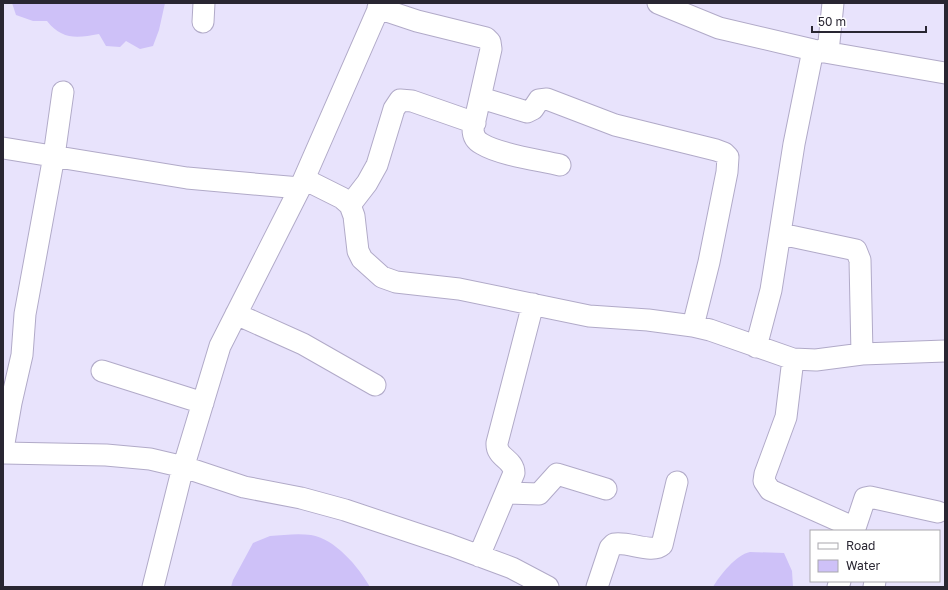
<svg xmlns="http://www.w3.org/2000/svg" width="948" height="590" viewBox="0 0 948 590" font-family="'Golos Text',sans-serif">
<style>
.water{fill:#cec1f8}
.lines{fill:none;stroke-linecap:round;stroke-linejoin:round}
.minor-casing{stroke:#b1aac8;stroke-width:23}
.minor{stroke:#fff;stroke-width:21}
</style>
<rect width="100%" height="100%" fill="#e8e3fc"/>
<path class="water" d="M12,3H165L159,30L153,46L140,49L126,41L120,47L106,46L99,34C77,38 62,40 47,21H33L16,15Z
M270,536C283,535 298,533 311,535C335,539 358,566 370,587H231L233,580L253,543Z
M750,552L784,553L792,571L793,587H713C720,575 736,555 750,552Z"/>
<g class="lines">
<g class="minor-casing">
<path id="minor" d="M658,3L719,28L813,50L945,73
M378,8L417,21L486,38L490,42L491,49L473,129C473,136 476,141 482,144C500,155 539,160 560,165
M203,22L204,3
M828,52L833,3
M481,98L527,112L533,109L539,100L547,99L615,125L716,150L724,153L728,157L727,172L709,262L693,326
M3,148L187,178L300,188
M304,179L342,198L350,205L354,216L358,251L362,259L382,277L396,282L459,289L589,316L648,320L693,326L710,330L793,359L816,360L862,354L945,351
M350,205L367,183L377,165L394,109L400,100L412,101L475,123
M781,234L856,250L860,260L862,354
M236,314L303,344L375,385
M756,347L771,290L794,144L813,50
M793,359L786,417L765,474L764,481L770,490L855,528
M102,371L203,403
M3,449L11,403L22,355L25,314L54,156L63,92
M3,453L106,455L150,459L184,467L244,487L301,498L345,510L450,545L512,568L548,587
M506,493L539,494L557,474L606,489
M854,531L865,498L870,497L938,512
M479,556L514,473C514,459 496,458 497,443L533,304
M153,587L181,475L220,346L300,188L381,3
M597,587L610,548L614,544C628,541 652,554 662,545L677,482
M838,587L840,581
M874,587L875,581"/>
</g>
<use href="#minor" class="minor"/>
</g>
<rect width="948" height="590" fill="none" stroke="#292632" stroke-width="8"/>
<rect x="810" y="530" width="130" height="52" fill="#ffffff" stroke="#a9a8ad"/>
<rect x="818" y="543" width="20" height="6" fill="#ffffff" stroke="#a9a8ad"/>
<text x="846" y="550" font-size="12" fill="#292632">Road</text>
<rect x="818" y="560" width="20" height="12" fill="#cec1f8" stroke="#a9a8ad"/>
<text x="846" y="570" font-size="12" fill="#292632">Water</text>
<path d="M812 26v6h114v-6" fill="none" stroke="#292632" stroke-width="2"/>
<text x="818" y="26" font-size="12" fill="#292632" stroke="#ffffff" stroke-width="3" paint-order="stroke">50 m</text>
</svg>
